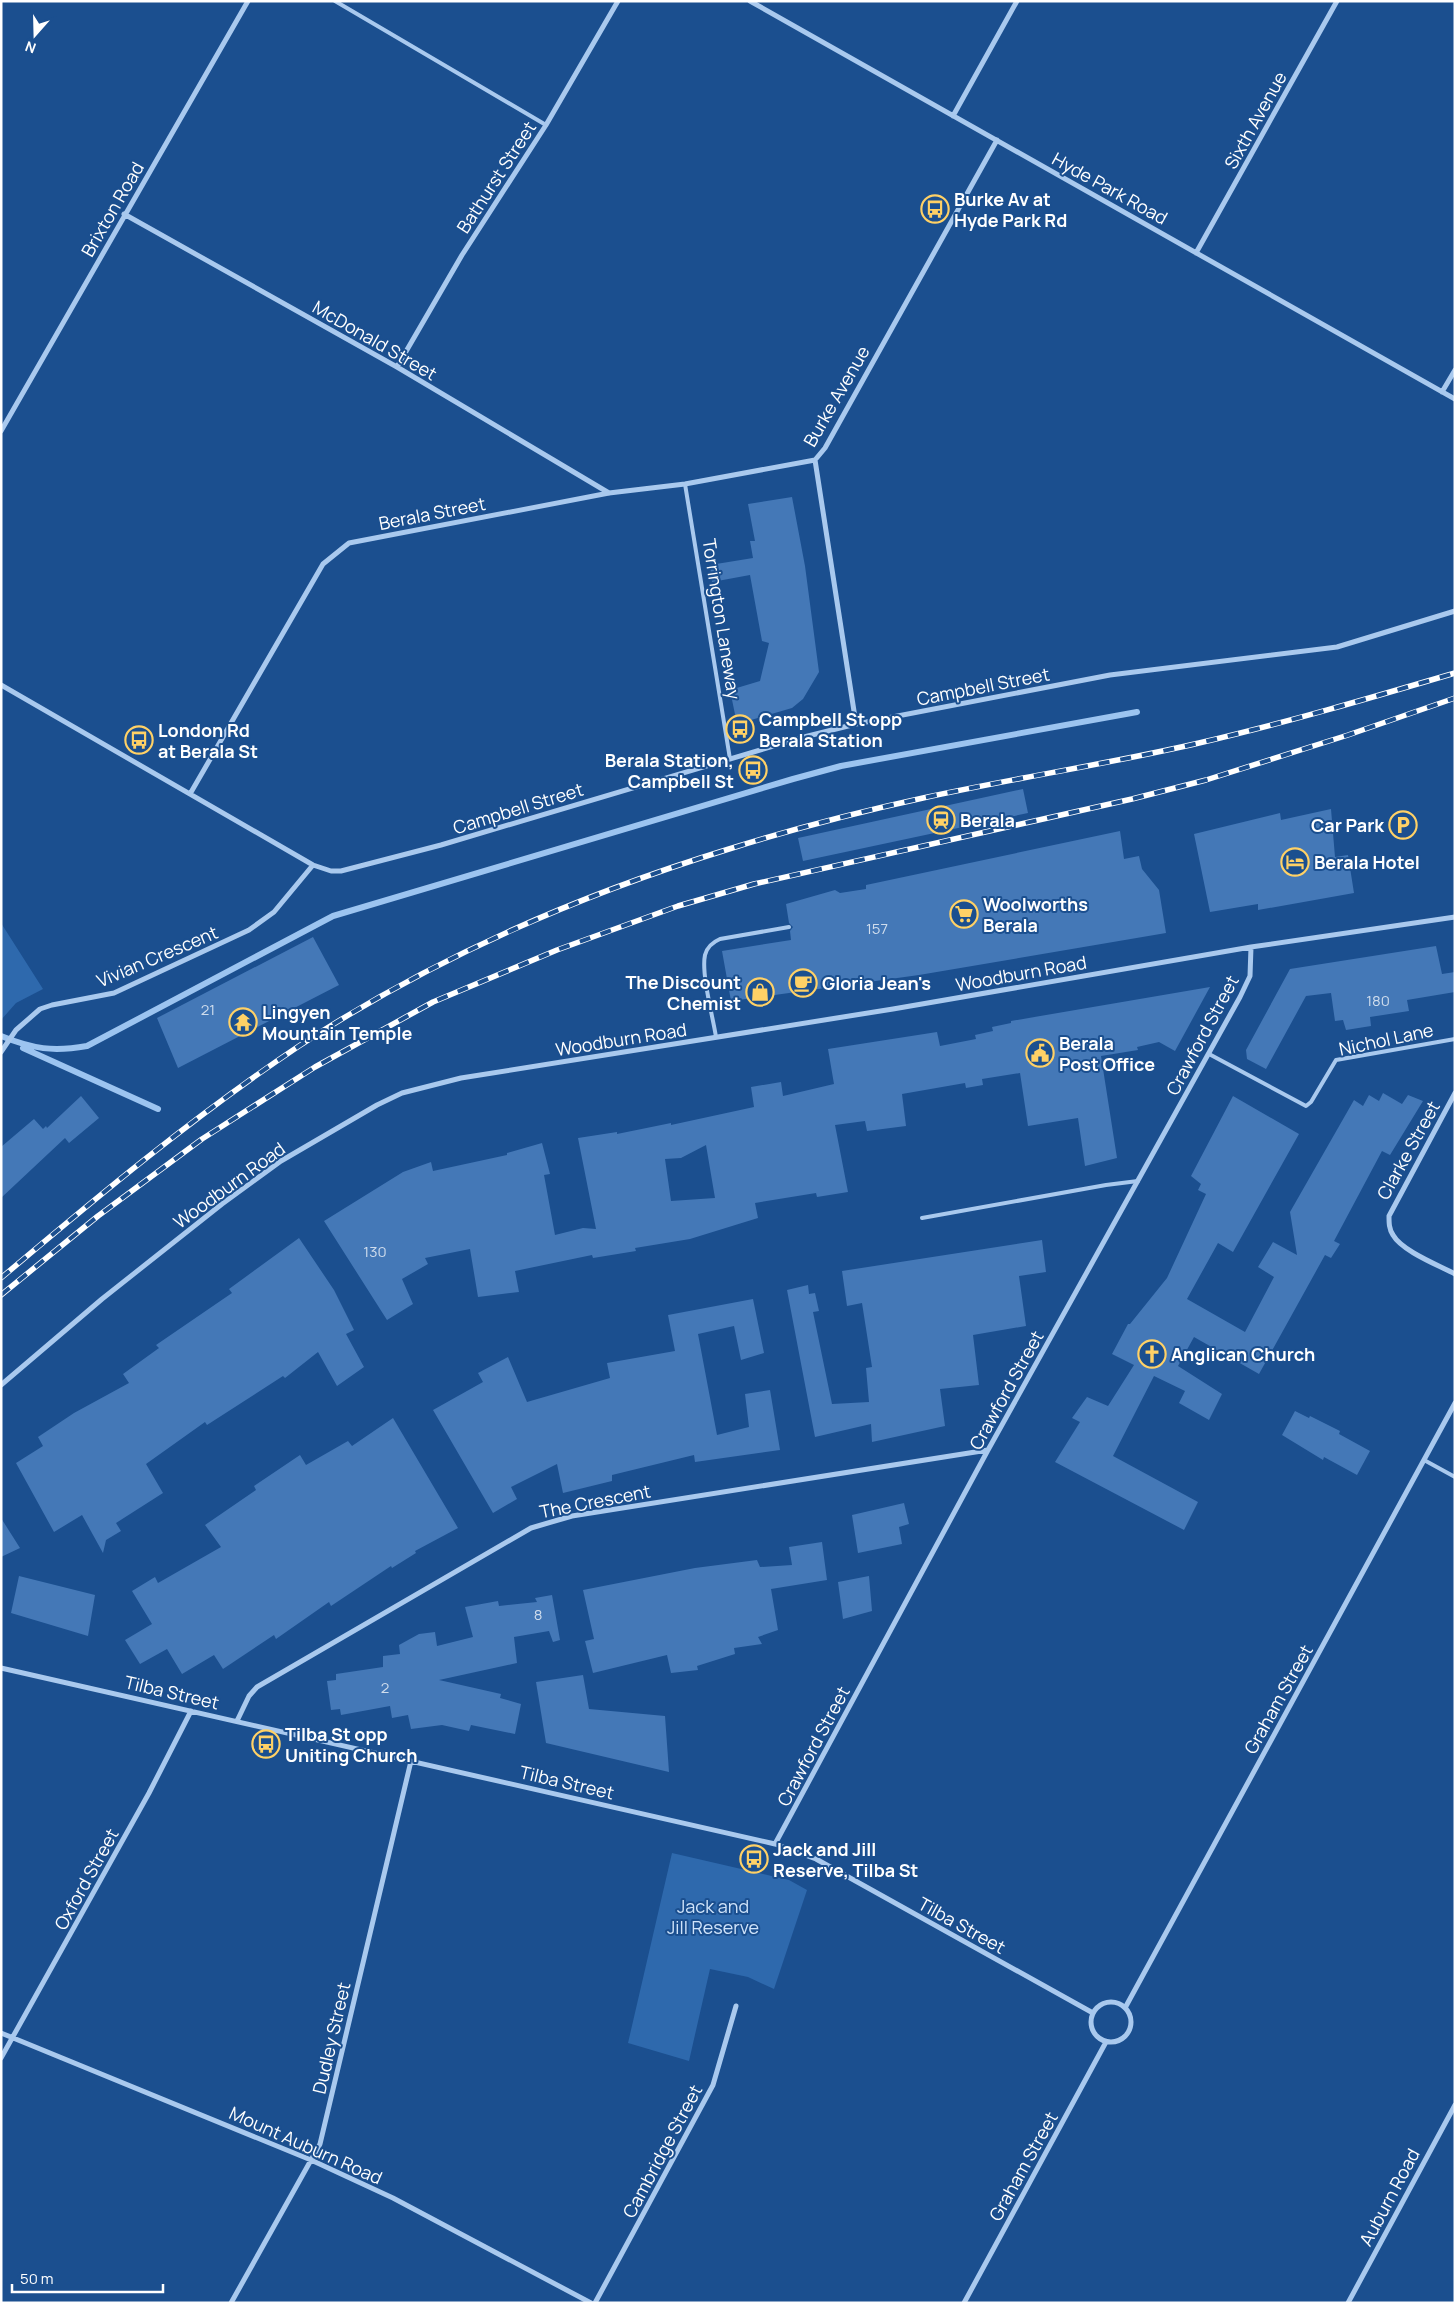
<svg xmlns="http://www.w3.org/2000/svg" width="1456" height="2304" viewBox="0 0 1456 2304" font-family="Manrope,sans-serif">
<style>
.green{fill:#2e69ad}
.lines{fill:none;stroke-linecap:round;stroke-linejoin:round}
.stream{stroke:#9cc4f0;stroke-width:6}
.building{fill:#4478b7;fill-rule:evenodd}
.service{stroke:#a9c9ee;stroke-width:4}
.minor{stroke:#a9c9ee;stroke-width:5}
.rail-casing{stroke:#fff;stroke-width:5.5}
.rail{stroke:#1b4f8f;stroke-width:4;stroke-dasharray:11;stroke-linecap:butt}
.labels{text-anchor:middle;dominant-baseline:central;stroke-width:4;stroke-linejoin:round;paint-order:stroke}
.number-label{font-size:15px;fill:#d0dded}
.street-label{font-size:18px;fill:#fff;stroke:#1b4f8f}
.poi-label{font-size:18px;font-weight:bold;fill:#fff;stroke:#1b4f8f;text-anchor:start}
.park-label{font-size:18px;fill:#cfe3fa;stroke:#1b4f8f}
</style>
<rect width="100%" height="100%" fill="#1b4f8f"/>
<path class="green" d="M1,923L43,989L16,1003L1,1020Z
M672,1853L789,1880L807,1890L774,1989L748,1977L710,1969L689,2061L628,2043Z"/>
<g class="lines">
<path class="stream" d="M1,1036C33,1049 53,1052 87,1046L333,916L793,779L841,766L1137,712
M23,1048L158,1109"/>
</g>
<path class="building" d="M792,497L805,566L819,672L803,699L792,708L737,724L730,690L760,681L769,643L762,641L750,575L712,582L710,565L753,558L750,541H755L748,504Z
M1023,789L1028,813L803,861L798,838Z
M1331,809L1335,857L1348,855L1354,893L1258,910V904L1210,912L1194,834L1280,813L1281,820Z
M1120,831L1124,859L1139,856L1142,869L1159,890L1166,933L919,975L731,1001L722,951L791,940L790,931L793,927L789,923L786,904L835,890L840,893L866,889V885Z
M313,937L339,985L178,1068L157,1018Z
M1436,946L1442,974L1455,972V992L1407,1000L1409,1011L1370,1017L1371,1026L1346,1030L1343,1020L1335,1021L1331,993L1306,996L1266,1069L1247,1059L1246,1050L1290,969Z
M1210,987L1175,1051L1159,1042L1137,1047L1138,1050L1101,1056L1117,1158L1085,1166L1078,1118L1028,1126L1020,1073L982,1079L983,1085L966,1088L965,1083L902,1094L906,1126L867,1131L865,1121L835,1125L848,1192L817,1197L816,1193L755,1203L758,1218L690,1239L635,1248L636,1251L593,1258L592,1255L515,1271L519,1292L478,1297L470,1249L425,1258L428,1264L402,1279L413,1304L387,1320L324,1221L403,1172L431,1162L433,1171L507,1155V1153L542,1143L550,1174L544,1175L555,1235L583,1228L596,1229L578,1138L617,1132V1134L671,1123V1125L754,1107L751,1087L781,1082L783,1096L834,1084L828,1049L937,1032L940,1046L976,1039L975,1035L993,1031L992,1027L1011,1023V1021ZM706,1145L715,1198L671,1201L665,1159L681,1158Z
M1383,1093L1402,1104L1408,1095L1423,1101L1390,1155L1382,1151L1334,1241L1340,1244L1331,1258L1325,1255L1259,1374L1194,1337L1178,1366L1222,1394L1209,1420L1179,1403L1185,1391L1154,1376L1113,1456L1198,1502L1184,1530L1055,1462L1080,1422L1072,1418L1087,1397L1108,1406L1134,1365L1112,1354L1128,1324H1130L1167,1278L1206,1194L1198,1190L1201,1184L1191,1176L1233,1096L1299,1134L1233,1252L1218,1243L1187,1299L1245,1332L1274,1277L1258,1267L1273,1242L1297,1255L1290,1212L1354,1100L1363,1106L1369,1095L1379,1101Z
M81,1096L99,1118L69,1143L65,1138L1,1198V1147L34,1119L43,1129L46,1126L47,1128Z
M299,1238L334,1290L354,1330L346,1334L364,1367L337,1386L318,1352L285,1378L283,1376L207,1425L205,1422L146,1464L163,1493L116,1523L121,1531L106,1540L103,1553L82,1515L54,1532L16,1463L43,1446L38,1437L74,1413L129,1383L123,1374L159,1348L156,1345L232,1293L229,1289Z
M1042,1240L1046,1272L1019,1276L1026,1326L973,1335L979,1385L940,1389L945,1426L872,1442L871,1424L815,1437L787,1290L808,1285L809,1294L815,1293L819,1311L813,1312L832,1404L869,1402L866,1368L872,1367L862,1303L847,1306L842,1271Z
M753,1299L764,1353L741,1360L734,1326L698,1334L717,1435L749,1427L745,1394L770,1390L780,1450L695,1462L694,1455L612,1475V1481L563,1493L557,1464L511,1487L517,1499L493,1513L433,1410L483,1382L478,1373L508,1357L527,1402L610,1378L607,1363L675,1351L668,1315Z
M1295,1411L1309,1418L1310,1416L1340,1431L1339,1434L1370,1451L1357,1475L1324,1457L1323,1460L1282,1435Z
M393,1418L458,1528L415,1551L416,1553L392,1568L391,1566L331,1606L329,1602L276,1639L274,1635L223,1669L214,1655L182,1674L167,1649L140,1664L125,1640L152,1624L132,1591L155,1577L158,1583L221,1547L205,1525L256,1490L254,1486L300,1455L306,1465L348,1441L352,1446Z
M904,1503L909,1524L899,1527L902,1544L858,1553L852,1515Z
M1,1518L20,1548L1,1557Z
M822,1542L827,1580L771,1589L778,1630L758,1637L762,1644L734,1648L735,1654L697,1666L698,1670L671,1673L667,1655L593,1673L585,1641L594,1639L583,1590L695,1568L757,1560L760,1567L792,1565L789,1547Z
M19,1576L95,1595L88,1636L11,1613Z
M869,1576L872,1611L843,1619L838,1582Z
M552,1595L560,1640L553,1642L549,1631L514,1637L517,1663L439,1680L501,1694L500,1698L521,1704L515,1734L471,1725L469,1731L442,1725L411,1729L408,1715L392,1718L390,1706L341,1715L340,1709L331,1710L327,1681L336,1680V1674L383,1667V1656L400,1654L399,1645L419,1634L435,1632L437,1646L473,1637L465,1607L498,1601L499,1606L537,1602L535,1598Z
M583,1675L589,1709L665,1716L669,1772L546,1743L536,1682Z"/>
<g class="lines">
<path class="service" d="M335,1L546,125
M685,484L730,759
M716,1037C713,1017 701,974 705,955C707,947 713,942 720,939L789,927
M1209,1054L1306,1106L1311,1102L1336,1060L1455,1039
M922,1218L1106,1185L1138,1181
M1424,1460L1455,1477"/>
<path class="minor" d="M750,1L1455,399
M953,116L1017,1
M124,214L397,367L609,493
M1196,253L1337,1
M397,367L462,255L546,125L618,1
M1442,392L1455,370
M1,431L248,1
M1,685L313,865L331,871H341L441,845L804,737L856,724L1110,675L1337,647L1455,611
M856,724L815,460L825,448L997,140
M190,794L323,564L349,543L609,493L685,484L815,460
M1,1052L16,1030L40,1009L52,1005L114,993L249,930L274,912L313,865
M1455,1093L1389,1216C1389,1223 1389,1229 1393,1235C1402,1251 1438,1265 1455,1274
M1,1385L102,1299L222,1204L281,1161L377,1105L402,1093L461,1078L893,1009L1251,947L1455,917
M1,1668L775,1844L816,1859L1093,2013
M237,1721L249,1696L257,1687L531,1528L572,1516L988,1450
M775,1844L988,1450L1240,997L1250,976L1251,947
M1091 2022a20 20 0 1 1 40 0a20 20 0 1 1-40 0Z
M1125,2008L1455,1403
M1,2033L311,2160L393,2198L591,2303
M1,2058L149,1793L191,1711
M231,2303L320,2144L411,1761
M595,2303L713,2085L736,2006
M964,2303L1106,2042
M1348,2303L1455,2105"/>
<g class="rail-casing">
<path id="rail" d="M1,1278C97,1197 194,1116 299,1046C430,960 579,895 729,849C793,829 858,812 923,798C1015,778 1108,764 1199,743C1285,723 1370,698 1455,673
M1,1295L98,1216L202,1139L315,1067L433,1002L557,950L678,906L754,884L1132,799L1206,780L1348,735L1455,698"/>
</g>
<use href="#rail" class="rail"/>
</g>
<defs>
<g id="bus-ring" transform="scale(1.4375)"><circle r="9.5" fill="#1b4f8f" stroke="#ffd166" stroke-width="1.5"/><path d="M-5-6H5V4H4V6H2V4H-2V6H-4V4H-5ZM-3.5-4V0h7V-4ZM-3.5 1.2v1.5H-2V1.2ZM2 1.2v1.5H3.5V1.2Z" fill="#ffd166"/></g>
<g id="station-ring" transform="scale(1.4375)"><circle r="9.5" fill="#1b4f8f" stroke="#ffd166" stroke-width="1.5"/><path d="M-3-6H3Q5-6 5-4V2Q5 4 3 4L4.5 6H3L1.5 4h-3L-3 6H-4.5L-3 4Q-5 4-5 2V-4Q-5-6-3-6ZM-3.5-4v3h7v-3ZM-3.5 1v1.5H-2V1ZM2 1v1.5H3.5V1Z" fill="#ffd166"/></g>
<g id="parking-ring" transform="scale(1.4375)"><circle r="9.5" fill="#1b4f8f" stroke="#ffd166" stroke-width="1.5"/><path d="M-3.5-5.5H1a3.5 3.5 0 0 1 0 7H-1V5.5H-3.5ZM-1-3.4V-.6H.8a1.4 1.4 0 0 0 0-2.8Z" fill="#ffd166"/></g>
<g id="hotel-ring" transform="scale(1.4375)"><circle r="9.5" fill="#1b4f8f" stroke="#ffd166" stroke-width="1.5"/><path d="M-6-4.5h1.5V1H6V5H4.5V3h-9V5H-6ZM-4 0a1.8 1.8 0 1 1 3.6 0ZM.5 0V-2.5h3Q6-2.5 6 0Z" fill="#ffd166"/></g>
<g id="supermarket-ring" transform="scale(1.4375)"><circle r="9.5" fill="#1b4f8f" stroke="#ffd166" stroke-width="1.5"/><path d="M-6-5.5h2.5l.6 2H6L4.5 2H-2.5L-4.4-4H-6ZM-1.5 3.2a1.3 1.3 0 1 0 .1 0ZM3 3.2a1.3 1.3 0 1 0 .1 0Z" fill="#ffd166"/></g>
<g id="cafe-ring" transform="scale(1.4375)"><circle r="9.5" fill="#1b4f8f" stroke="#ffd166" stroke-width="1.5"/><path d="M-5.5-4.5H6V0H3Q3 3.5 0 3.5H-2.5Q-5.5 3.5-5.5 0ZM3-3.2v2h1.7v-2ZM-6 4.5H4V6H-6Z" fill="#ffd166"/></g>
<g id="shop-ring" transform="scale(1.4375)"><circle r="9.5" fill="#1b4f8f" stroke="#ffd166" stroke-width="1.5"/><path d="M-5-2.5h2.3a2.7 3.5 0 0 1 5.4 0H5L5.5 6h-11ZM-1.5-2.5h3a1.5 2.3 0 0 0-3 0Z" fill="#ffd166"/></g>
<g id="temple-ring" transform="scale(1.4375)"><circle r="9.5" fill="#1b4f8f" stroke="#ffd166" stroke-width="1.5"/><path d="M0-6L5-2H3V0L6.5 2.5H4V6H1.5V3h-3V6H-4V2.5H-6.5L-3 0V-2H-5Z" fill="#ffd166"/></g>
<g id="civic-ring" transform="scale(1.4375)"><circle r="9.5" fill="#1b4f8f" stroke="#ffd166" stroke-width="1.5"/><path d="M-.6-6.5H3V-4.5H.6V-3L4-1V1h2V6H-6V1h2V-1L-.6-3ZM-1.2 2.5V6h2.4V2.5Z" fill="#ffd166"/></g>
<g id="church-ring" transform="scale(1.4375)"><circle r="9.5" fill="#1b4f8f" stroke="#ffd166" stroke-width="1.5"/><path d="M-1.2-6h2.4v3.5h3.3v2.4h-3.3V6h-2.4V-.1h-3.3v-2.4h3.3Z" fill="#ffd166"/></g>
</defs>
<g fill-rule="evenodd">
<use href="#bus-ring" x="935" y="209"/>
<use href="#bus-ring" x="740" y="729"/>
<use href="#bus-ring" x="139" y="740"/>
<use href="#bus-ring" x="753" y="770"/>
<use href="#station-ring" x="941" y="820"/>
<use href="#parking-ring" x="1403" y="825"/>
<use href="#hotel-ring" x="1295" y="862"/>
<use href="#supermarket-ring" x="964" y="914"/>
<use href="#cafe-ring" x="803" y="983"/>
<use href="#shop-ring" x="760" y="992"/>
<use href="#temple-ring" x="243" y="1022"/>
<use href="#civic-ring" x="1040" y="1053"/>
<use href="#church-ring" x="1152" y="1354"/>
<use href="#bus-ring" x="266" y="1744"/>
<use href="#bus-ring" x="754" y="1859"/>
</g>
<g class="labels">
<g class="number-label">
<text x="877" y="928">157</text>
<text x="1378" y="1000">180</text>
<text x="208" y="1009">21</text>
<text x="375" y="1251">130</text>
<text x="538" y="1614">8</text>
<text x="385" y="1687">2</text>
</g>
<g class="street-label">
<text transform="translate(1255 120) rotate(-61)">Sixth Avenue</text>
<text transform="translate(496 177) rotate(-57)">Bathurst Street</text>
<text transform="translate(1110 188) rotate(29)">Hyde Park Road</text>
<text transform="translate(112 209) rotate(-60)">Brixton Road</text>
<text transform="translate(375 340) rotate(30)">McDonald Street</text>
<text transform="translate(836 396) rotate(-60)">Burke Avenue</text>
<text transform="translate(432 513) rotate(-11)">Berala Street</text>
<text transform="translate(722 619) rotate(81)">Torrington Laneway</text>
<text transform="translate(983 686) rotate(-11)">Campbell Street</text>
<text transform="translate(518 808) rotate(-17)">Campbell Street</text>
<text transform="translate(157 956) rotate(-23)">Vivian Crescent</text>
<text transform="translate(1021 973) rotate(-10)">Woodburn Road</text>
<text transform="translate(1202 1035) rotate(-62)">Crawford Street</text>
<text transform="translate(621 1039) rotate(-9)">Woodburn Road</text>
<text transform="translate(1386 1039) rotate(-12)">Nichol Lane</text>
<text transform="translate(1408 1150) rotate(-61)">Clarke Street</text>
<text transform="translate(229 1185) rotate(-36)">Woodburn Road</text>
<text transform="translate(1006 1390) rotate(-61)">Crawford Street</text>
<text transform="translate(595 1501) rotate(-11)">The Crescent</text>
<text transform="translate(172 1692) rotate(13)">Tilba Street</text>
<text transform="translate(1278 1699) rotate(-61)">Graham Street</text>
<text transform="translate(813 1746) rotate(-62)">Crawford Street</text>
<text transform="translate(567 1782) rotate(13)">Tilba Street</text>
<text transform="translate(86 1879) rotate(-61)">Oxford Street</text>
<text transform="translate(962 1925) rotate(29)">Tilba Street</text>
<text transform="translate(331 2038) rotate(-77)">Dudley Street</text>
<text transform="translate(306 2145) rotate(24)">Mount Auburn Road</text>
<text transform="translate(662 2151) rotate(-62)">Cambridge Street</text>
<text transform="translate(1023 2166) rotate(-61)">Graham Street</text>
<text transform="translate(1389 2197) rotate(-62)">Auburn Road</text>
</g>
<g class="poi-label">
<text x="954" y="199">Burke Av at<tspan x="954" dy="21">Hyde Park Rd</tspan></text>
<text x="759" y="719">Campbell St opp<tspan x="759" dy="21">Berala Station</tspan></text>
<text x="158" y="730">London Rd<tspan x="158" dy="21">at Berala St</tspan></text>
<text x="734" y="760" text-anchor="end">Berala Station,<tspan x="734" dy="21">Campbell St</tspan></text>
<text x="960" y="820">Berala</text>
<text x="1384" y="825" text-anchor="end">Car Park</text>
<text x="1314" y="862">Berala Hotel</text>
<text x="983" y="904">Woolworths<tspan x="983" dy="21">Berala</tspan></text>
<text x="741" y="982" text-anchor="end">The Discount<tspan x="741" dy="21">Chemist</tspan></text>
<text x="822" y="983">Gloria Jean's</text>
<text x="262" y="1012">Lingyen<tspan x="262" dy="21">Mountain Temple</tspan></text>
<text x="1059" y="1043">Berala<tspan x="1059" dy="21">Post Office</tspan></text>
<text x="1171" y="1354">Anglican Church</text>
<text x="285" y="1734">Tilba St opp<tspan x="285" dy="21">Uniting Church</tspan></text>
<text x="773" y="1849">Jack and Jill<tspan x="773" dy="21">Reserve, Tilba St</tspan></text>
</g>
<g class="park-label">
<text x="713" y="1906">Jack and<tspan x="713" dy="21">Jill Reserve</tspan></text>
</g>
</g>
<rect width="1456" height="2304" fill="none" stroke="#ffffff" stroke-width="5"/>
<g transform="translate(35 35) rotate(200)" stroke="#1b4f8f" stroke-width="4" paint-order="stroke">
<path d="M0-4L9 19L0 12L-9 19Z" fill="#ffffff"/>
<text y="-8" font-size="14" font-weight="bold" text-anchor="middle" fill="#ffffff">N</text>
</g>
<path d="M12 2284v8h151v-8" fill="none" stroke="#ffffff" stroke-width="2.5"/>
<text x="20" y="2284" font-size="15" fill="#ffffff" stroke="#1b4f8f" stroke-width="4" paint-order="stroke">50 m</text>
</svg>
